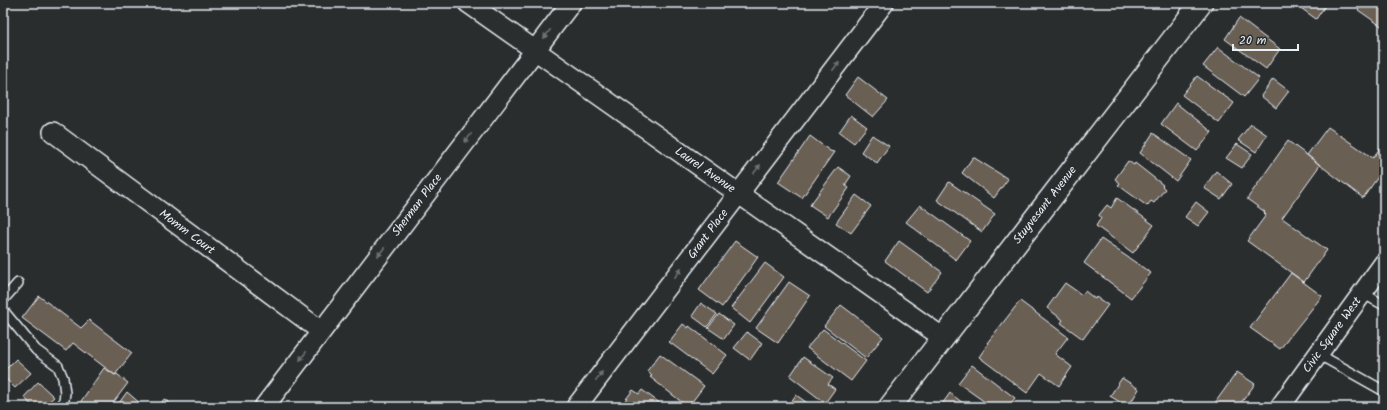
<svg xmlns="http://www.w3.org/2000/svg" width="1387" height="410" viewBox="0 0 1387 410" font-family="Kalam,sans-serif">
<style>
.building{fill:#6b5e52;stroke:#e8f1f8}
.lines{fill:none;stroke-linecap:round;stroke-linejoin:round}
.service-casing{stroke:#e8f1f8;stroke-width:12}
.minor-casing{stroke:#e8f1f8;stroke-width:22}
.secondary-casing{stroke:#e8f1f8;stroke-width:25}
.service{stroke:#2a2d2e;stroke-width:9}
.minor{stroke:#2a2d2e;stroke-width:19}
.secondary{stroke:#2a2d2e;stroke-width:22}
.oneway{fill:#6c7275}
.labels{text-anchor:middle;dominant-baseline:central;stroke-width:3.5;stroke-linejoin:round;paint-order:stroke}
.street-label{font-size:12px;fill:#e8f1f8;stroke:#2a2d2e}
</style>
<rect width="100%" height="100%" fill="#2a2d2e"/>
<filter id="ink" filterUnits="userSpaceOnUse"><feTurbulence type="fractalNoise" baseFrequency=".025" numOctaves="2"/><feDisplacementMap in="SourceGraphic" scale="8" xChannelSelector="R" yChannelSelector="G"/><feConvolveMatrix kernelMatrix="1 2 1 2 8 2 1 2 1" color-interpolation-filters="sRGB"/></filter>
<g filter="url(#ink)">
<path class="building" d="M1294,3H1327L1316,19Z
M1363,3H1384V28L1358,10Z
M1239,18L1280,49L1266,69L1225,39Z
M1218,47L1259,78L1244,97L1203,66Z
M1197,76L1234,103L1219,123L1182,95Z
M858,77L888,100L873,117L845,95Z
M1273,79L1289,91L1276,108L1261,96Z
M1176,103L1212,132L1197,151L1161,124Z
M851,115L867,127L854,143L839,132Z
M1251,124L1267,135L1256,152L1238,140Z
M1328,127L1373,158L1384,142V171L1383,170L1363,198L1307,155Z
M1153,133L1191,160L1176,181L1140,153Z
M872,135L889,146L877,163L861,152Z
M810,136L830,151L834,152L802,198L778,182Z
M1288,141L1320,165L1282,218L1327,250L1304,282L1247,241L1266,215L1264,213L1265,212L1247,199Z
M1237,144L1252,154L1242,168L1226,158Z
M973,157L1008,179L994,198L962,173Z
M1128,161L1134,165L1135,163L1163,185L1162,186L1165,189L1154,203L1151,201L1147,206L1118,185L1120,183L1115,179Z
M838,167L851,176L845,185L849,188L828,217L810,205Z
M1216,171L1232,184L1221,199L1204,188Z
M949,182L995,214L982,232L937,200Z
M856,195L871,206L851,233L836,223Z
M1117,198L1154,225L1133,253L1096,226L1101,218L1099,215L1107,205L1111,208Z
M1196,202L1209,212L1198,226L1185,217Z
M920,205L970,241L956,260L906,222Z
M1101,239L1151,273L1131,298L1084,263Z
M735,241L758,257L722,307L699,290Z
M899,241L942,272L927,292L885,261Z
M765,263L784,277L750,323L731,308Z
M1291,273L1322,296L1280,349L1250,328Z
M789,282L810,296L778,343L756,328Z
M1065,283L1082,295L1085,291L1095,299L1096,297L1108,305L1083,339L1061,323L1063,320L1047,308Z
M39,296L81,328L89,320L132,353L115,375L73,343L66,351L22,318Z
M1020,301L1068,337L1055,354L1072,367L1059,386L1041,373L1027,393L979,357L988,344L987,343Z
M701,303L717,314L707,327L692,316Z
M841,305L883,337L866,358L824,326Z
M719,314L734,325L724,339L708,328Z
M683,324L688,328L689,326L727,355L712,374L669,342Z
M823,329L866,361L851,381L807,348Z
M747,332L762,343L750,360L734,348Z
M660,354L704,386L688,407L650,377L652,376L647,371Z
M803,357L833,378L828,384L835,389L825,403L790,376Z
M16,359L31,373L15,388L3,376V372Z
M972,365L1015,398L1008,407H992L958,383Z
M104,368L115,375L117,374L128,383L110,407H77Z
M1237,372L1255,384L1238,407H1212Z
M1122,378L1139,389L1128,407L1110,396Z
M38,382L54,397L43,407H33L24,397Z
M633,390L639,394L642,390L665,407H628L623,403Z
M127,392L142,405L141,407H116Z
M950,393L968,407H940Z
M796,395L813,407H787Z
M164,399L175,407H159Z"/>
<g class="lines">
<g class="service-casing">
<path id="service" d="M1362,293L1384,305
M3,300L18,283
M3,310L36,350L58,366L63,378L65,393L63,407
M1318,354L1384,391"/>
</g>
<g class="minor-casing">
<path id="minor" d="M468,3L942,337
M53,132L321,331
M264,407L571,3
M576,407L884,3
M1280,407L1384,263"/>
</g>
<g class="secondary-casing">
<path id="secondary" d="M890,407L1201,3"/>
</g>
<use href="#service" class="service"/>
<use href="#minor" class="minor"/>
<use href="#secondary" class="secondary"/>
</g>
<defs><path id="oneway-solid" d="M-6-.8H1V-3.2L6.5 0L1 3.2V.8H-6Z"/></defs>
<g class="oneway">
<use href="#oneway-solid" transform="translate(547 34) rotate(127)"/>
<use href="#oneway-solid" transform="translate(836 66) rotate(-53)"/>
<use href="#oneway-solid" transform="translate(468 138) rotate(127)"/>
<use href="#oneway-solid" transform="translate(757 169) rotate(-53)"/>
<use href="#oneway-solid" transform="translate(381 252) rotate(127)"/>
<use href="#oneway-solid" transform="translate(678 273) rotate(-53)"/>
<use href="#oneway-solid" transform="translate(303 356) rotate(127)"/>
<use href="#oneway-solid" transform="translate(599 376) rotate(-53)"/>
</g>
</g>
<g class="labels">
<g class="street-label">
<text transform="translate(705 170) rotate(35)">Laurel Avenue</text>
<text transform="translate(417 205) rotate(-53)">Sherman Place</text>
<text transform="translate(1045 205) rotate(-52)">Stuyvesant Avenue</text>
<text transform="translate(187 232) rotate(37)">Momm Court</text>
<text transform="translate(708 234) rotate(-53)">Grant Place</text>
<text transform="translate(1332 335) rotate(-54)">Civic Square West</text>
</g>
</g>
<rect width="1387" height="410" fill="none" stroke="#2a2d2e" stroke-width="16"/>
<rect x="8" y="8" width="1371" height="394" fill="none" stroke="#e8f1f8" stroke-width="1.5" filter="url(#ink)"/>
<path d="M1233 44v6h65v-6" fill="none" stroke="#e8f1f8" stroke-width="2"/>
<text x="1239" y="44" font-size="12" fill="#e8f1f8" stroke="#2a2d2e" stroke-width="3" paint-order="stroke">20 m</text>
</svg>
